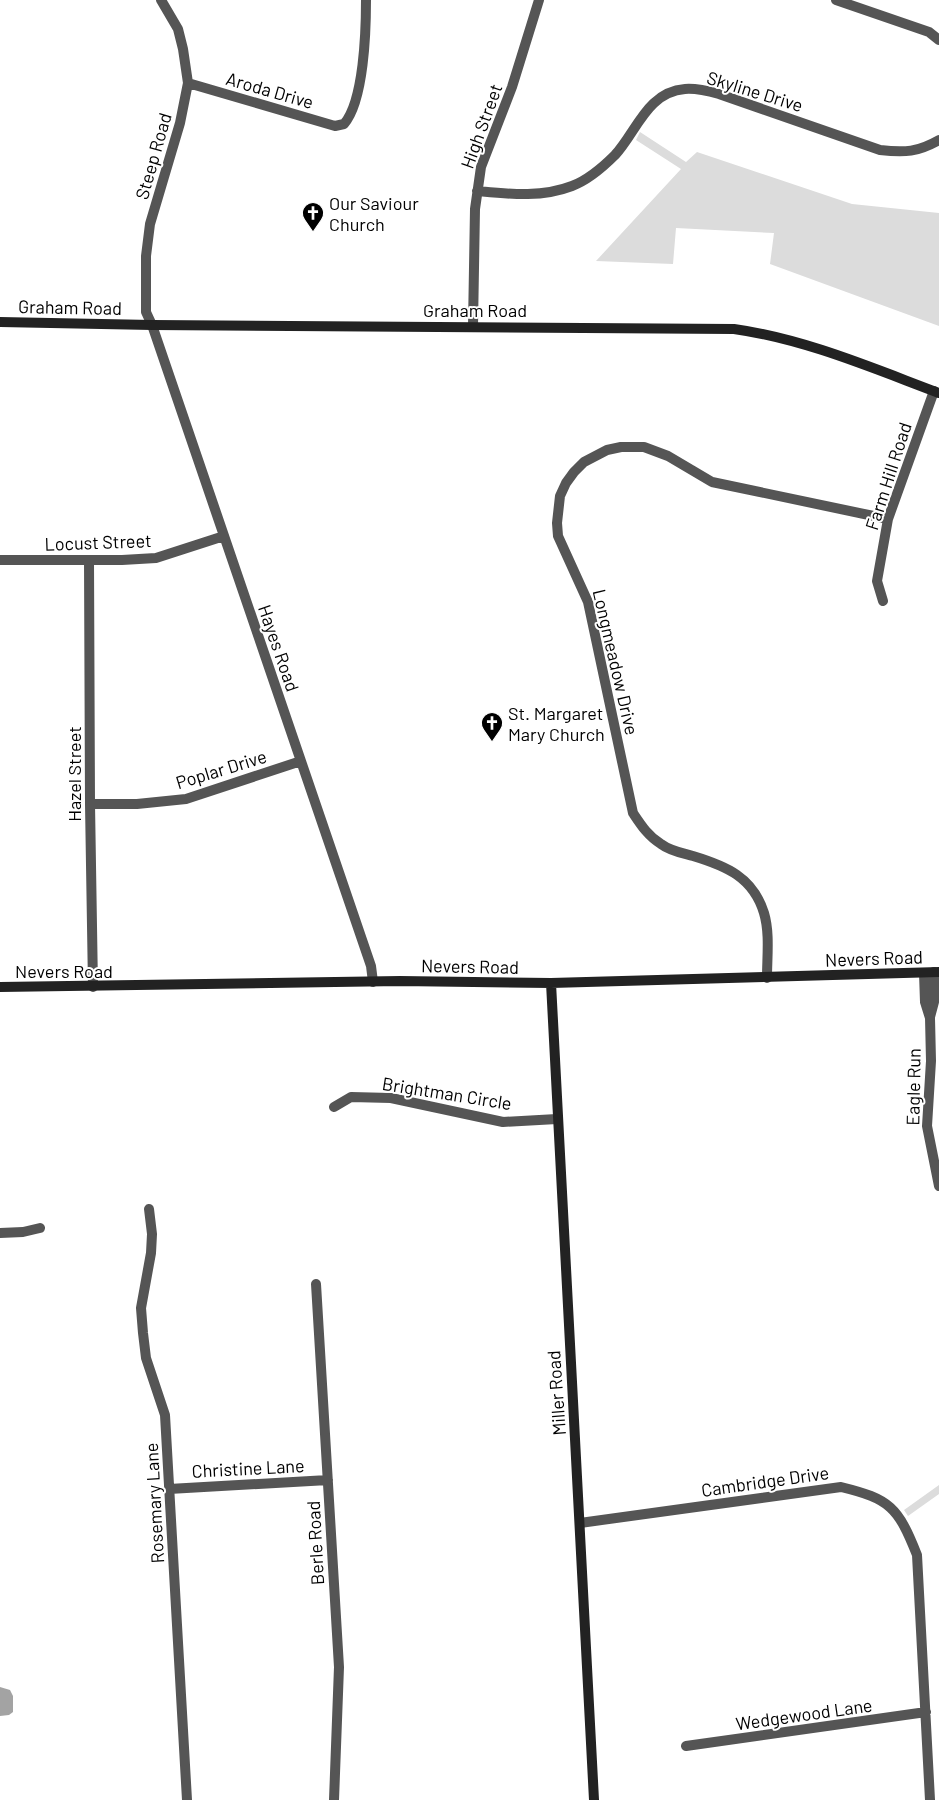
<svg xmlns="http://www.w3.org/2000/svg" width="939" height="1800" viewBox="0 0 939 1800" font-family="Barlow,sans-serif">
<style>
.green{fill:#dcdcdc}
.water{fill:#a3a3a3}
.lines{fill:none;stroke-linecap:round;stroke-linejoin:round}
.street{stroke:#555;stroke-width:10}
.secondary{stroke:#222;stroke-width:10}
.labels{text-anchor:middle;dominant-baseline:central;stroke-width:4;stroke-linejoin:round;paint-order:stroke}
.street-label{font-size:18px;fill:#000;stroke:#fff}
.poi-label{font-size:18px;fill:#000;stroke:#fff;text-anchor:start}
</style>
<rect width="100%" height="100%" fill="#fff"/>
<path class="green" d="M640,132L686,162L697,152L852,204L939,213V326L770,264L774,233L676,228L673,264L596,261L681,169L636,140Z
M939,1485V1494L908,1516L904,1510Z"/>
<path class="water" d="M0,1687L10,1690L13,1696V1712L9,1715L0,1716Z"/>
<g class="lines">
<path class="street" d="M161,0L178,29L183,49L188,83L180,123L150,224L146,256V312L152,325L371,966L373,982
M836,0L929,32L939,40
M188,83L335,126L344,124C364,101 366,31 366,0
M477,191C509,194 541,198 572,186C588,180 603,167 615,155C637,131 647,92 685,89C696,88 708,91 719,94L880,150C905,153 918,152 939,140
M473,326L475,209L481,167L512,87L539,0
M0,560H122L156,558L224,536
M89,560L90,804L93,987
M883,601L877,581L888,519L934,391
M90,804H137L186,799L301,761
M924,973L925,1002L930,1018L931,1061L927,1126L939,1186
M767,978C767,957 770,933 764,913C753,877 726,866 693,856C682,853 670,851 661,844C648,836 641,825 633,813L588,602L558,536L557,523L560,496L566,483L574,472L584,462L607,450L621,447H644L668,456L712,482L888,519
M930,1017L934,1002V972
M334,1107L351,1097L391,1098L503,1122L557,1119
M149,1209L152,1234L151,1253L141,1308L143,1333L146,1358L165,1415L187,1800
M0,1233L23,1232L40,1228
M316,1284L339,1667L334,1800
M169,1489L328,1480
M580,1523L841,1487C890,1499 898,1507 917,1555L930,1800
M686,1746L926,1712"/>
<path class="secondary" d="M0,322L152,325L734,329C805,339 872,368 939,393
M551,983L594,1800
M0,987L400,981L551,983L939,972"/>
</g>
<defs>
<g id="church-pin" transform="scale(1.125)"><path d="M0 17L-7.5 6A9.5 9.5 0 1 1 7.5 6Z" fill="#000" stroke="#fff"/><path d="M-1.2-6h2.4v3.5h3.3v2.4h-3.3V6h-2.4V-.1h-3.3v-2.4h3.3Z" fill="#fff"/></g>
</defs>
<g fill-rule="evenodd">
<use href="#church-pin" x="313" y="213"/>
<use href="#church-pin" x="492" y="723"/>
</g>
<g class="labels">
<g class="street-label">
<text transform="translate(270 90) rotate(16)">Aroda Drive</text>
<text transform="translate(755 91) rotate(17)">Skyline Drive</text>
<text transform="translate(481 126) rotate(-70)">High Street</text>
<text transform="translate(153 156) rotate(-74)">Steep Road</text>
<text transform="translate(70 307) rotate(1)">Graham Road</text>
<text x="475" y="310">Graham Road</text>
<text transform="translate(888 476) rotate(-72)">Farm Hill Road</text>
<text transform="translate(98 542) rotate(-2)">Locust Street</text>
<text transform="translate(279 648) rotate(71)">Hayes Road</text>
<text transform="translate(616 662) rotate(77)">Longmeadow Drive</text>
<text transform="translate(221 769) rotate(-17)">Poplar Drive</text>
<text transform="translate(74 774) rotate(-90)">Hazel Street</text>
<text transform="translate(874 958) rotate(-2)">Nevers Road</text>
<text transform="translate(470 966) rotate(1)">Nevers Road</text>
<text x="64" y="971">Nevers Road</text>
<text transform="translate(913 1087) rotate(-89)">Eagle Run</text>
<text transform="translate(447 1093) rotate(9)">Brightman Circle</text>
<text transform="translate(556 1393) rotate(-94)">Miller Road</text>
<text transform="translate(248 1468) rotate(-3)">Christine Lane</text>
<text transform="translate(765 1481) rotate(-8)">Cambridge Drive</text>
<text transform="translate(154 1503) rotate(-93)">Rosemary Lane</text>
<text transform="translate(315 1543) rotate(-93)">Berle Road</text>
<text transform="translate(804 1714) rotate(-8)">Wedgewood Lane</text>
</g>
<g class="poi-label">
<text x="329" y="203">Our Saviour<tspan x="329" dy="21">Church</tspan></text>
<text x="508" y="713">St. Margaret<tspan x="508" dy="21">Mary Church</tspan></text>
</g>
</g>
</svg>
